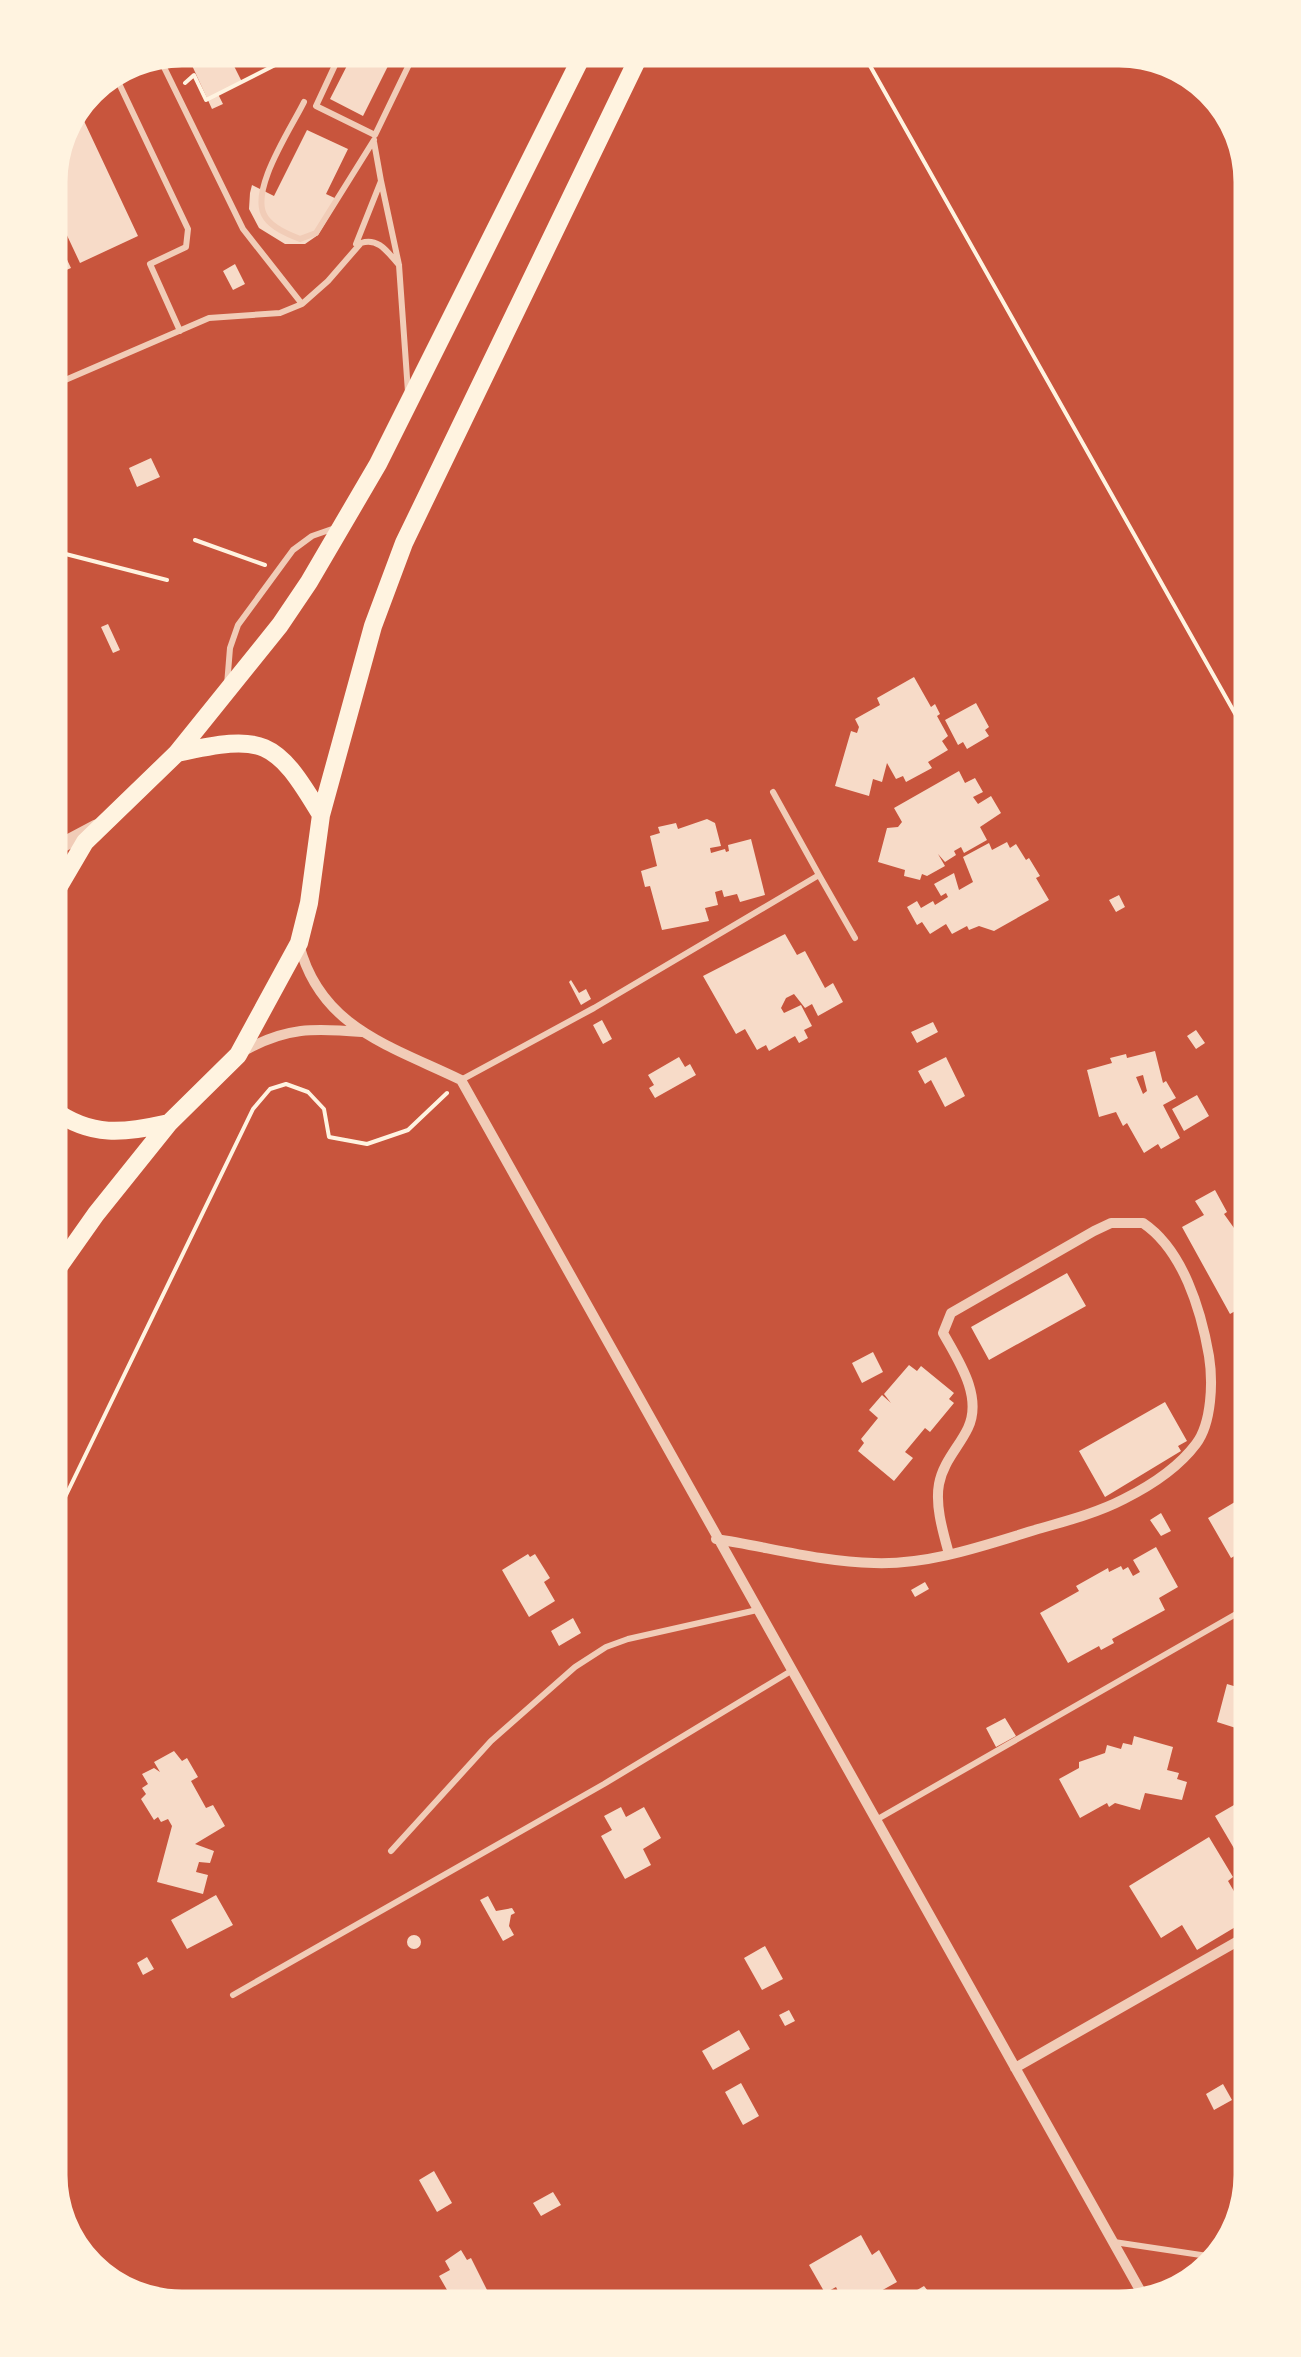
<svg xmlns="http://www.w3.org/2000/svg" width="1301" height="2357" viewBox="0 0 1301 2357" font-family="'Playfair Display',serif">
<style>
.building{fill:#f7dbc8;fill-rule:evenodd}
.lines{fill:none;stroke-linecap:round;stroke-linejoin:round}
.path{stroke:#fff3e0;stroke-width:4}
.service{stroke:#f1ccb7;stroke-width:6}
.minor{stroke:#f1ccb7;stroke-width:10}
.tertiary{stroke:#f1ccb7;stroke-width:15}
.secondary{stroke:#fff3e0;stroke-width:18}
.rim{fill:none;stroke:#fff3e0;stroke-width:5}
</style>
<rect width="100%" height="100%" fill="#c8553d"/>
<path class="building" d="M184,48H225L242,82L218,94L223,104L212,109Z
M356,48H397L363,116L330,99Z
M84,121L138,236L80,263L48,195V174L68,128Z
M307,130L348,149L326,194L339,200L318,235L305,244H285L259,228L249,209L250,193L252,185L274,196Z
M48,220L71,268L48,278Z
M235,264L245,284L233,290L223,271Z
M151,458L160,477L137,487L129,468Z
M108,624L120,650L113,653L101,627Z
M914,677L931,707L935,704L940,714L937,716L948,736L942,741L948,750L928,762L932,768L906,782L903,776L896,779L887,763L882,782L873,779L869,796L835,786L851,731L857,733L859,727L855,719L880,705L877,698Z
M976,703L989,727L985,730L989,736L967,749L963,742L958,745L945,720Z
M959,771L965,783L975,778L983,792L973,797L978,804L991,796L1001,813L980,827L987,840L964,853L961,847L954,851L956,855L945,862L938,854L945,866L927,876L922,874L920,880L904,876L905,870L878,862L887,828L898,827L902,822L894,808Z
M707,819L715,823L721,846L710,848L711,853L725,849L726,852L729,851L728,845L751,839L765,895L740,902L737,894L724,897L722,890L715,892L718,905L705,908L709,921L662,930L650,886L645,887L641,871L657,866L650,836L660,833L658,827L676,823L678,829Z
M1007,842L1010,848L1016,844L1026,860L1029,858L1040,876L1036,878L1049,900L994,931L979,926L969,930L967,926L952,934L946,924L930,934L922,922L917,925L907,907L917,901L921,908L933,901L935,905L948,897L946,893L941,896L934,884L954,873L959,890L973,882L963,857L989,843L992,850Z
M1119,895L1125,907L1116,912L1109,900Z
M785,934L797,955L805,951L825,988L833,983L843,1002L818,1016L812,1004L805,1008L794,994L786,998L781,1008L784,1013L801,1005L812,1026L804,1030L808,1038L799,1043L795,1036L769,1051L766,1045L757,1050L745,1029L736,1034L703,976Z
M571,980L579,993L586,989L591,999L581,1005L569,982Z
M602,1020L612,1039L603,1044L593,1025Z
M933,1022L938,1032L917,1043L911,1032Z
M1196,1030L1205,1043L1196,1049L1187,1036Z
M1155,1051L1163,1083L1166,1081L1176,1098L1163,1105L1180,1138L1161,1149L1158,1144L1144,1153L1127,1123L1123,1126L1116,1112L1099,1117L1087,1070L1112,1063L1110,1058L1126,1054L1127,1058ZM1143,1075L1147,1091L1143,1094L1136,1077Z
M679,1057L685,1067L690,1064L696,1075L655,1098L649,1088L654,1085L648,1075Z
M946,1057L965,1096L945,1107L931,1080L925,1084L918,1071Z
M1197,1095L1209,1116L1184,1131L1172,1109Z
M1215,1190L1227,1212L1224,1214L1249,1249V1303L1230,1314L1182,1227L1204,1215L1195,1201Z
M1067,1273L1086,1306L989,1360L971,1327Z
M873,1352L883,1372L862,1383L852,1363Z
M909,1365L917,1371L921,1366L954,1393L949,1399L954,1403L930,1432L925,1428L905,1452L913,1458L894,1481L858,1451L864,1443L861,1439L878,1418L869,1410L882,1395L891,1403L884,1394Z
M1165,1402L1187,1441L1178,1446L1181,1451L1105,1497L1079,1451Z
M1250,1493V1547L1231,1558L1208,1518Z
M1161,1513L1171,1531L1161,1536L1150,1520Z
M1156,1547L1178,1587L1159,1598L1165,1610L1112,1639L1114,1643L1101,1650L1099,1646L1068,1663L1040,1613L1079,1591L1076,1586L1108,1568L1109,1572L1121,1566L1123,1570L1128,1567L1133,1576L1140,1572L1133,1560Z
M528,1554L530,1557L535,1554L550,1578L544,1582L555,1601L529,1617L502,1570Z
M925,1582L929,1589L915,1597L911,1590Z
M573,1618L581,1633L559,1646L551,1631Z
M1250,1661H1251V1757L1239,1753L1242,1742L1236,1740L1239,1729L1217,1722L1227,1684L1237,1687L1240,1677L1244,1679Z
M1005,1718L1016,1736L996,1747L986,1728Z
M1134,1736L1173,1747L1167,1770L1179,1773L1177,1779L1187,1782L1182,1800L1145,1793L1140,1810L1115,1803L1109,1807L1107,1803L1080,1818L1059,1779L1079,1768V1762L1105,1753L1107,1745L1121,1749L1123,1743L1132,1745Z
M174,1751L182,1761L187,1758L198,1777L191,1781L206,1808L213,1805L225,1826L195,1844L214,1851L210,1863L199,1862L196,1872L208,1875L203,1894L157,1882L172,1826L168,1819L161,1822L158,1817L154,1820L141,1799L146,1794L142,1788L148,1784L142,1774L154,1768L160,1772L154,1762Z
M1234,1805L1252,1835V1879L1215,1816Z
M621,1807L626,1817L644,1807L661,1838L643,1849L651,1865L625,1879L601,1836L612,1830L604,1816Z
M1209,1837L1233,1877L1228,1881L1235,1893L1252,1883V1917L1197,1950L1182,1925L1161,1938L1129,1886Z
M216,1895L233,1925L187,1949L171,1920Z
M488,1896L496,1911L512,1908L515,1913L511,1915L509,1926L514,1935L503,1941L480,1900Z
M407 1942a7 7 0 1 1 14 0a7 7 0 1 1-14 0Z
M765,1946L783,1979L762,1990L744,1958Z
M147,1957L154,1969L143,1975L137,1963Z
M789,2010L795,2021L785,2026L779,2015Z
M739,2030L750,2049L713,2070L702,2051Z
M741,2083L759,2116L743,2125L725,2092Z
M1223,2084L1232,2100L1214,2110L1206,2094Z
M434,2171L452,2203L437,2212L419,2180Z
M553,2192L561,2205L541,2216L533,2203Z
M861,2235L872,2255L879,2250L897,2282L861,2302H853L850,2296L842,2299L836,2287L825,2293L809,2265Z
M461,2250L467,2260L471,2258L487,2290L474,2297L471,2292L454,2302L439,2276L450,2270L445,2261Z
M924,2286L928,2291L916,2298L912,2293Z"/>
<g class="lines">
<path class="path" d="M860,48L1246,733
M185,83L194,75L206,100L283,61
M195,540L265,565
M50,550L167,580
M54,1520L253,1109L270,1089L286,1084L308,1092L324,1109L329,1137L367,1144L408,1130L447,1093"/>
<path class="service" d="M343,48L316,106L375,135L417,48
M159,57L243,229L302,304
M115,75L188,229L186,247L150,264L180,331
M304,102C292,127 247,193 266,218C273,228 288,234 300,239L316,233L374,140
M381,181L399,265L408,392
M356,244L381,181L374,142
M49,387L209,318L280,313L302,304L328,281L361,243C379,237 388,253 399,265
M227,685L230,648L238,625L293,550L312,536L335,528
M773,792L819,875
M461,1080L594,1008L819,875L855,938
M876,1820L1250,1606
M391,1851L491,1741L575,1667L606,1647L628,1639L757,1610
M233,1995L604,1784L791,1671
M1114,2242L1221,2258"/>
<path class="minor" d="M299,944C320,1028 391,1046 461,1080L1145,2299
M244,1051C286,1027 314,1028 362,1032
M716,1539C768,1547 822,1562 874,1563C930,1565 985,1545 1038,1529C1066,1521 1097,1513 1124,1499C1150,1486 1178,1468 1196,1444C1212,1423 1213,1381 1209,1356C1201,1310 1183,1250 1143,1223H1111L1094,1231L951,1313L943,1333C958,1360 983,1396 968,1428C959,1447 943,1462 939,1484C935,1506 943,1532 949,1554
M1015,2068L1252,1933"/>
<path class="tertiary" d="M51,847L64,844L96,827"/>
<path class="secondary" d="M177,753C264,734 275,738 321,815
M51,900L85,842L177,753L280,625L309,582L378,464L586,48
M52,1109C92,1138 123,1133 169,1123
M53,1275L96,1214L169,1123L238,1055L299,943L309,903L321,815L373,626L404,543L643,48"/>
</g>
<path d="M0 0H1301V2357H0ZM182 65H1119A117 117 0 0 1 1236 182V2175A117 117 0 0 1 1119 2292H182A117 117 0 0 1 65 2175V182A117 117 0 0 1 182 65Z" fill="#fff3e0" fill-rule="evenodd"/>
<path class="rim" d="M182 65H1119A117 117 0 0 1 1236 182V2175A117 117 0 0 1 1119 2292H182A117 117 0 0 1 65 2175V182A117 117 0 0 1 182 65Z"/>
</svg>
